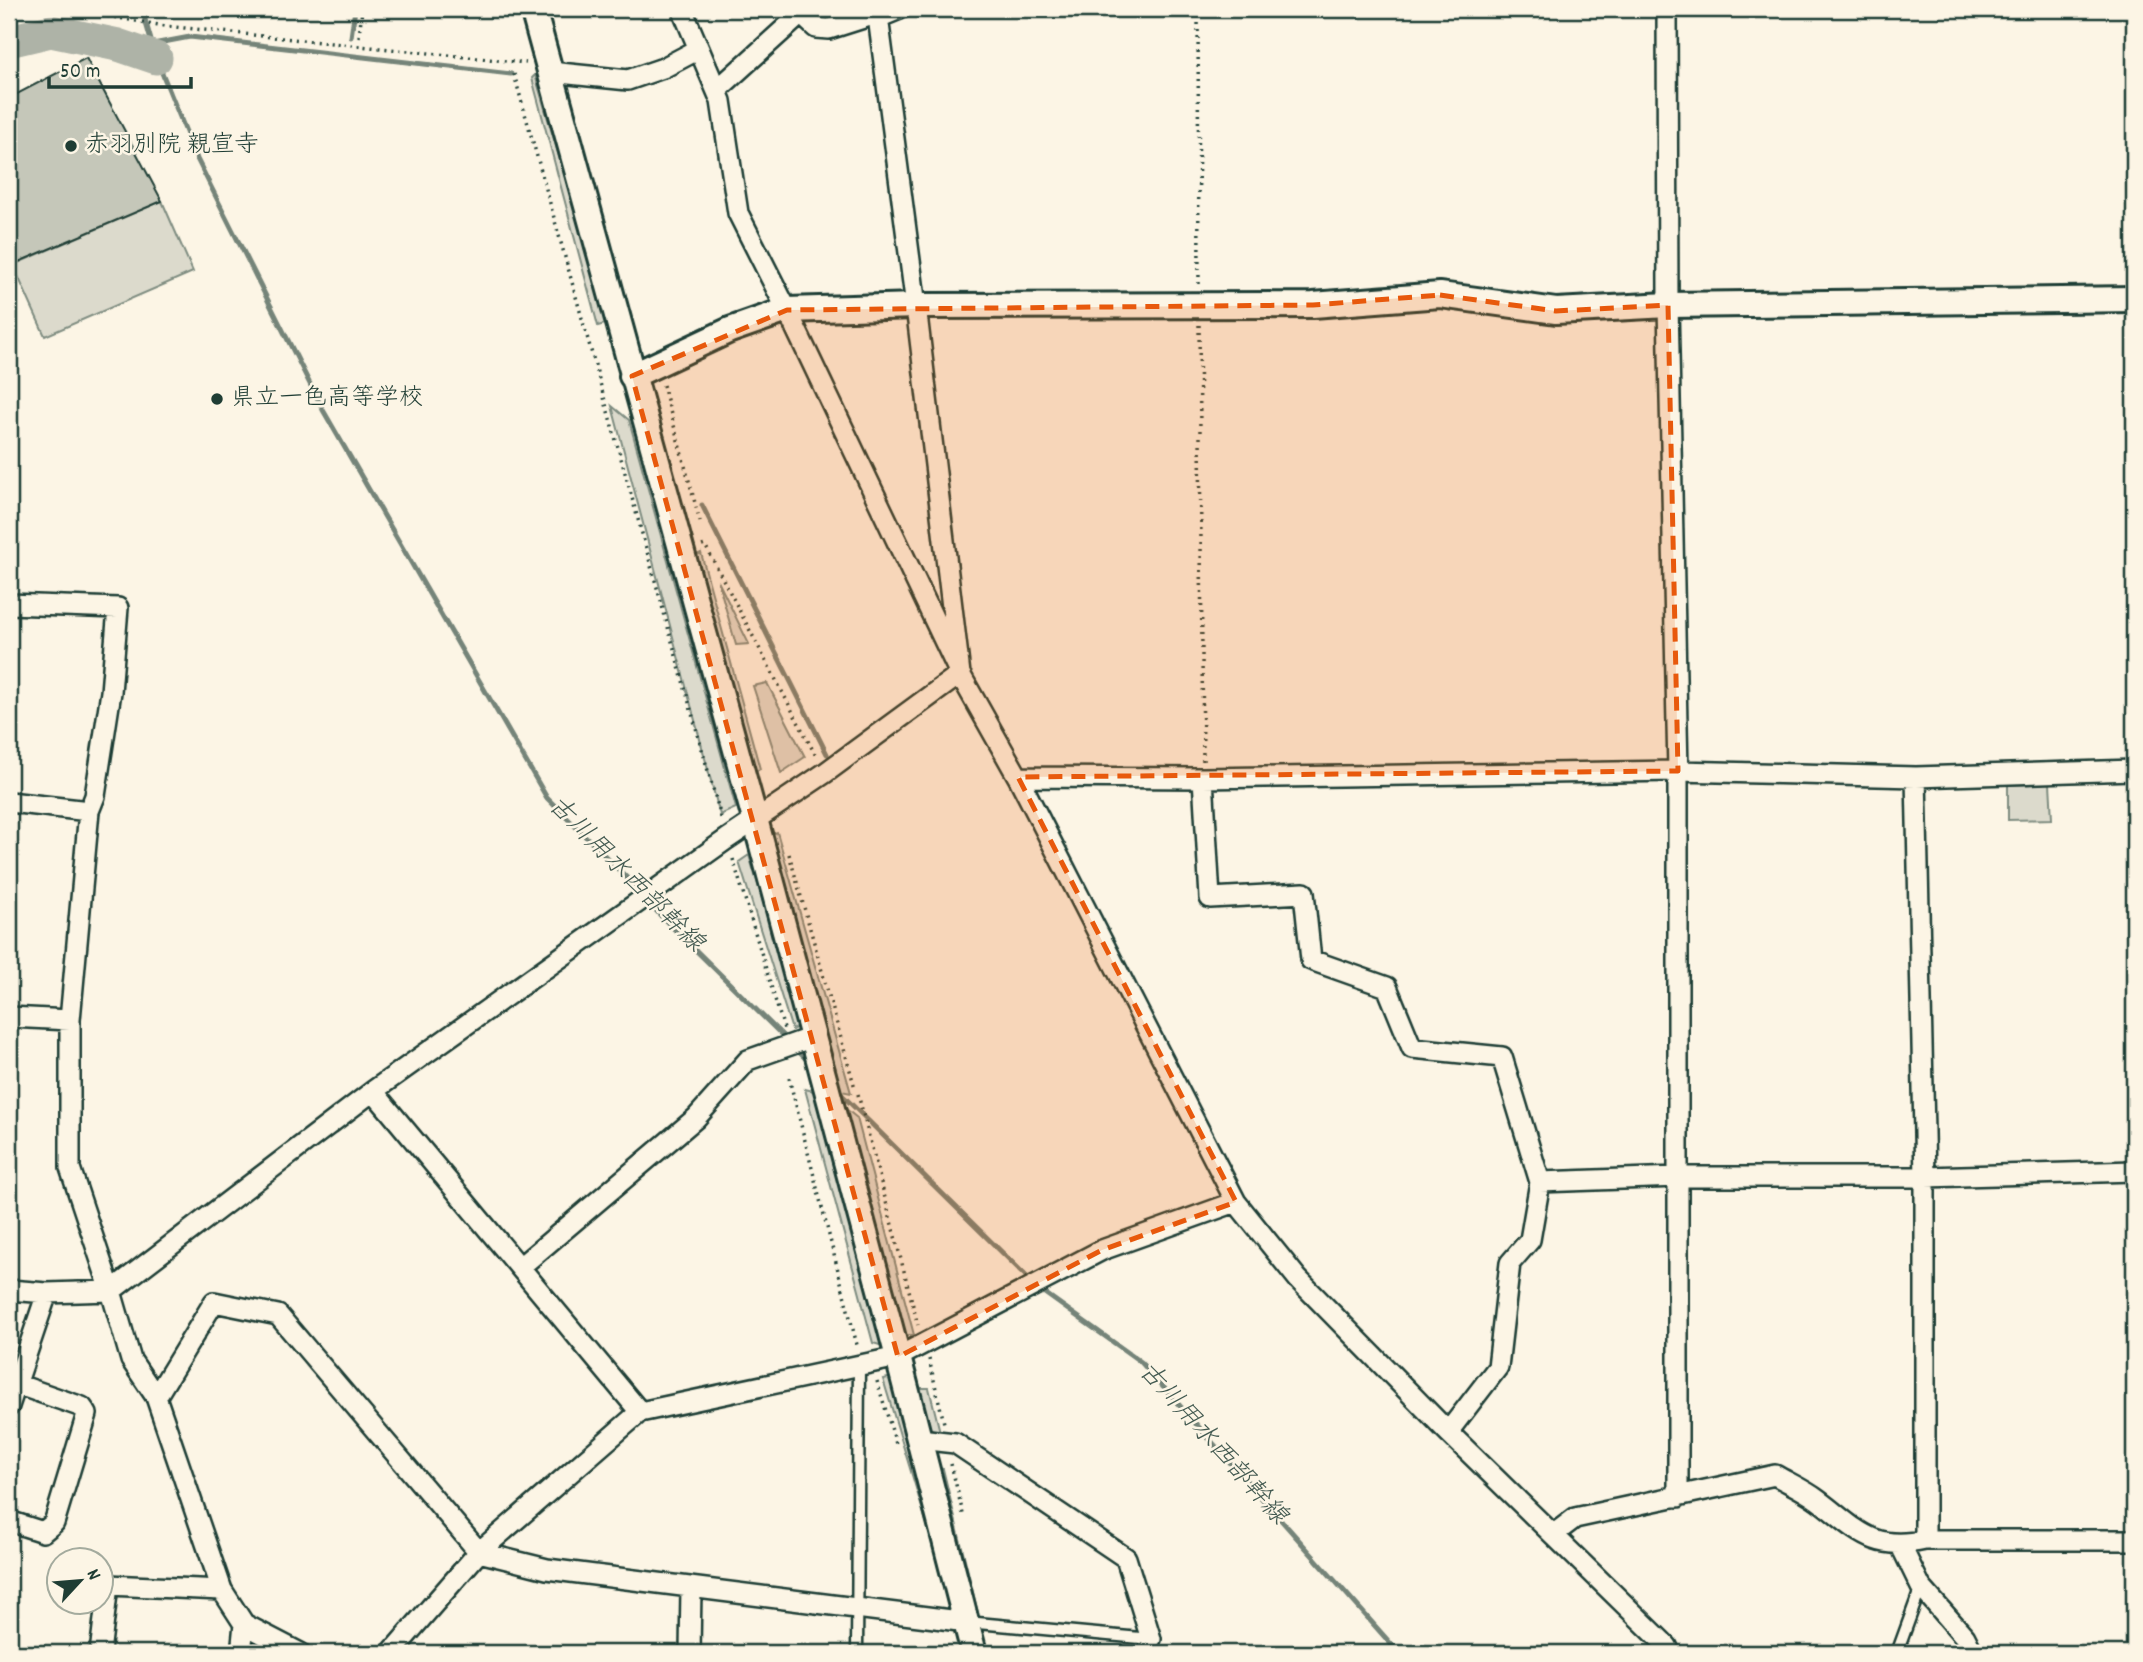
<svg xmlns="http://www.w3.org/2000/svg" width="2143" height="1662" viewBox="0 0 2143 1662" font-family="Dekko,'Klee One',sans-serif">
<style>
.green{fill:#dcdacc;stroke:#7e8c80;stroke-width:2}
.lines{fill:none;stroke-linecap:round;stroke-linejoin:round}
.stream{stroke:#758479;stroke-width:5}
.river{stroke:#aeb3a7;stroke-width:33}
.building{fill:#c5c7b9;stroke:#1f3d34;stroke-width:2}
.service-casing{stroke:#1f3d34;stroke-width:15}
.minor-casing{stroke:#1f3d34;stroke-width:24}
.tertiary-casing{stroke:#1f3d34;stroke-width:30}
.path{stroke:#1f3d34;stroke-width:3.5;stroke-dasharray:2 5;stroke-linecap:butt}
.service{stroke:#fcf5e5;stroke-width:10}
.minor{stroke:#fcf5e5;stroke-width:19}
.tertiary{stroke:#fcf5e5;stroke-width:24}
.marked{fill:#e8590c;fill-opacity:0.2;stroke:#e8590c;stroke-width:5;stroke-dasharray:14 9;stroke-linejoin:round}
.poi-dot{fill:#1f3d34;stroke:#fcf5e5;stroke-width:2.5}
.labels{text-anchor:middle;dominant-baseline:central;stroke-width:5;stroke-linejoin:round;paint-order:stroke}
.poi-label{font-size:24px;fill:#1f3d34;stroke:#fcf5e5;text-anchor:start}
.water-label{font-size:26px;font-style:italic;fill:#435a51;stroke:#fcf5e5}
</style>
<rect width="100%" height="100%" fill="#fcf5e5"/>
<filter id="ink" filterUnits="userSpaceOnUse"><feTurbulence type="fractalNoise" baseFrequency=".0143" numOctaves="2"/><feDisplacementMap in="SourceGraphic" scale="14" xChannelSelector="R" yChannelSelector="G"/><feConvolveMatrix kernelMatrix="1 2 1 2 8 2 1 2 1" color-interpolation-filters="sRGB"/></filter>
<g filter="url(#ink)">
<path class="green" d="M535,75L608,323L598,326L532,78Z
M162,201L193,272L45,336L13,265Z
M612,406L629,420L736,808L720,815Z
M701,553L760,769L748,775L693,557Z
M718,581L749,644L736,645Z
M767,683L805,757L781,773L753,686Z
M2050,783L2052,819L2008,820V785Z
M777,832L851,1093L841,1091L769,835Z
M749,855L800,1025L792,1030L739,862Z
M805,1089L818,1092L883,1346L873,1343Z
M840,1104L857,1118L914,1335H905Z
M894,1377L951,1604L883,1379Z
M918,1388H929L940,1432L928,1428Z
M935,1468L943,1469L978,1613L972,1614Z"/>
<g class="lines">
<path class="stream" d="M142,9L156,58L197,159L323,410L547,798L629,880L662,917L788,1041
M351,37L355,9
M153,44L190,37L511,74
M702,505L827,754
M795,1048L810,1063
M837,1090L1032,1282
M1039,1289L1141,1362L1399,1653"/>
<path class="river" d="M9,41L51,31L118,45L156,58"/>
</g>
<path class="building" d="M86,58L162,201L9,266V98Z"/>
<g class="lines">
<g class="service-casing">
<path id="service" d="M967,1622L1151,1639
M857,1653L859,1365
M1897,1653L1921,1587"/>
</g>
<g class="minor-casing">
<path id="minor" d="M682,9L721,101L738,213L787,310L960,674L1018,777L1236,1202L1298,1279L1448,1432L1667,1646L1670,1653
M1667,9L1668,305L1678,771V1497
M878,18L900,9
M550,72L628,80L663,68L699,49
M717,90L801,14L816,28L829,29L873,15L877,11
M9,604L118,608L111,692L95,796L89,811L70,1020V1168L111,1291L131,1360L156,1397L222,1590L244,1624L300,1653
M1018,777L1203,778L1678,771L1916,777L2134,770
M1916,777L1925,1177V1540
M1203,778L1210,898L1304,893L1311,960L1387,987L1412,1048L1502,1057L1540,1182L1530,1240L1510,1263L1498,1367L1448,1432
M9,802L89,811
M9,1017L70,1020
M373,1091L640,1412
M1540,1182L1678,1177H1925L2134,1171
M520,1267L696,1118L748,1060L813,1037
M9,1290L47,1293L111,1291L373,1091L727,839L825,773L960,674L916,306L877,9
M156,1397L214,1302L278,1315L479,1552L547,1569L967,1622
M9,1406L47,1293
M919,1439L955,1443L1126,1558L1151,1639
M9,1521L43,1532L54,1523L87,1414L82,1407L16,1384
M1554,1534L1575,1518L1775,1475C1789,1483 1805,1490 1818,1500C1858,1530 1872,1552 1925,1540H2134
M1901,1546L1921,1587L1965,1637L1973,1653
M100,1653L108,1585L222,1590
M241,1653L244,1624
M391,1653L479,1552L640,1412L898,1357L1102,1250L1236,1202
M690,1653L691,1588"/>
</g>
<g class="tertiary-casing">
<path id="tertiary" d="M533,9L755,819L898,1357L974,1653
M632,376L730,330L787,310L916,306L1313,305L1440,295L1556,311L1668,305L2134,299"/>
</g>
<path class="path" d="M66,9L165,26L526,63
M1198,9L1199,286
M9,12L19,9
M359,37L362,9
M514,74L722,821
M1199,325L1203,762
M663,385L701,525
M702,546L705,545L816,756
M789,854L855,1088
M733,859L784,1029
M789,1078L857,1345
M858,1094L918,1325
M929,1359L944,1423
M877,1381L896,1444
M951,1464L964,1518"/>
<use href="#service" class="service"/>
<use href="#minor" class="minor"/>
<use href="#tertiary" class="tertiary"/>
</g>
</g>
<path class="marked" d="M1440,295L1556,311L1668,305L1678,771L1018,777L1236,1202L1102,1250L898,1357L632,376L787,310L1313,305Z"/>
<g class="poi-dot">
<circle cx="71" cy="146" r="7"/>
<circle cx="217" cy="399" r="7"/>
</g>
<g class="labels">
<g class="poi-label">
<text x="85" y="146">赤羽別院 親宣寺</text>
<text x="231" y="399">県立一色高等学校</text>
</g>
<g class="water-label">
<text transform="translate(625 875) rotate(45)">古川用水西部幹線</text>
<text transform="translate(1212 1444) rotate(48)">古川用水西部幹線</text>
</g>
</g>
<rect width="2143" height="1662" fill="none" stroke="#fcf5e5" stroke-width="35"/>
<rect x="18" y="18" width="2108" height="1627" fill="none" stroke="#1f3d34" stroke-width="2.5" filter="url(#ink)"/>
<g transform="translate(80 1581) rotate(64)"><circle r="33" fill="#fcf5e5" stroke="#a4ab9e" stroke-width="2"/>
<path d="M0-5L12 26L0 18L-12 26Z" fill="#1f3d34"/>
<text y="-10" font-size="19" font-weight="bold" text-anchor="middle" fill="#1f3d34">N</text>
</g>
<path d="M49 77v10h142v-10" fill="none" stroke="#1f3d34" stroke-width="3.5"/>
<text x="60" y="77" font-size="21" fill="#1f3d34" stroke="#fcf5e5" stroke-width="5" paint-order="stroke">50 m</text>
</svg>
